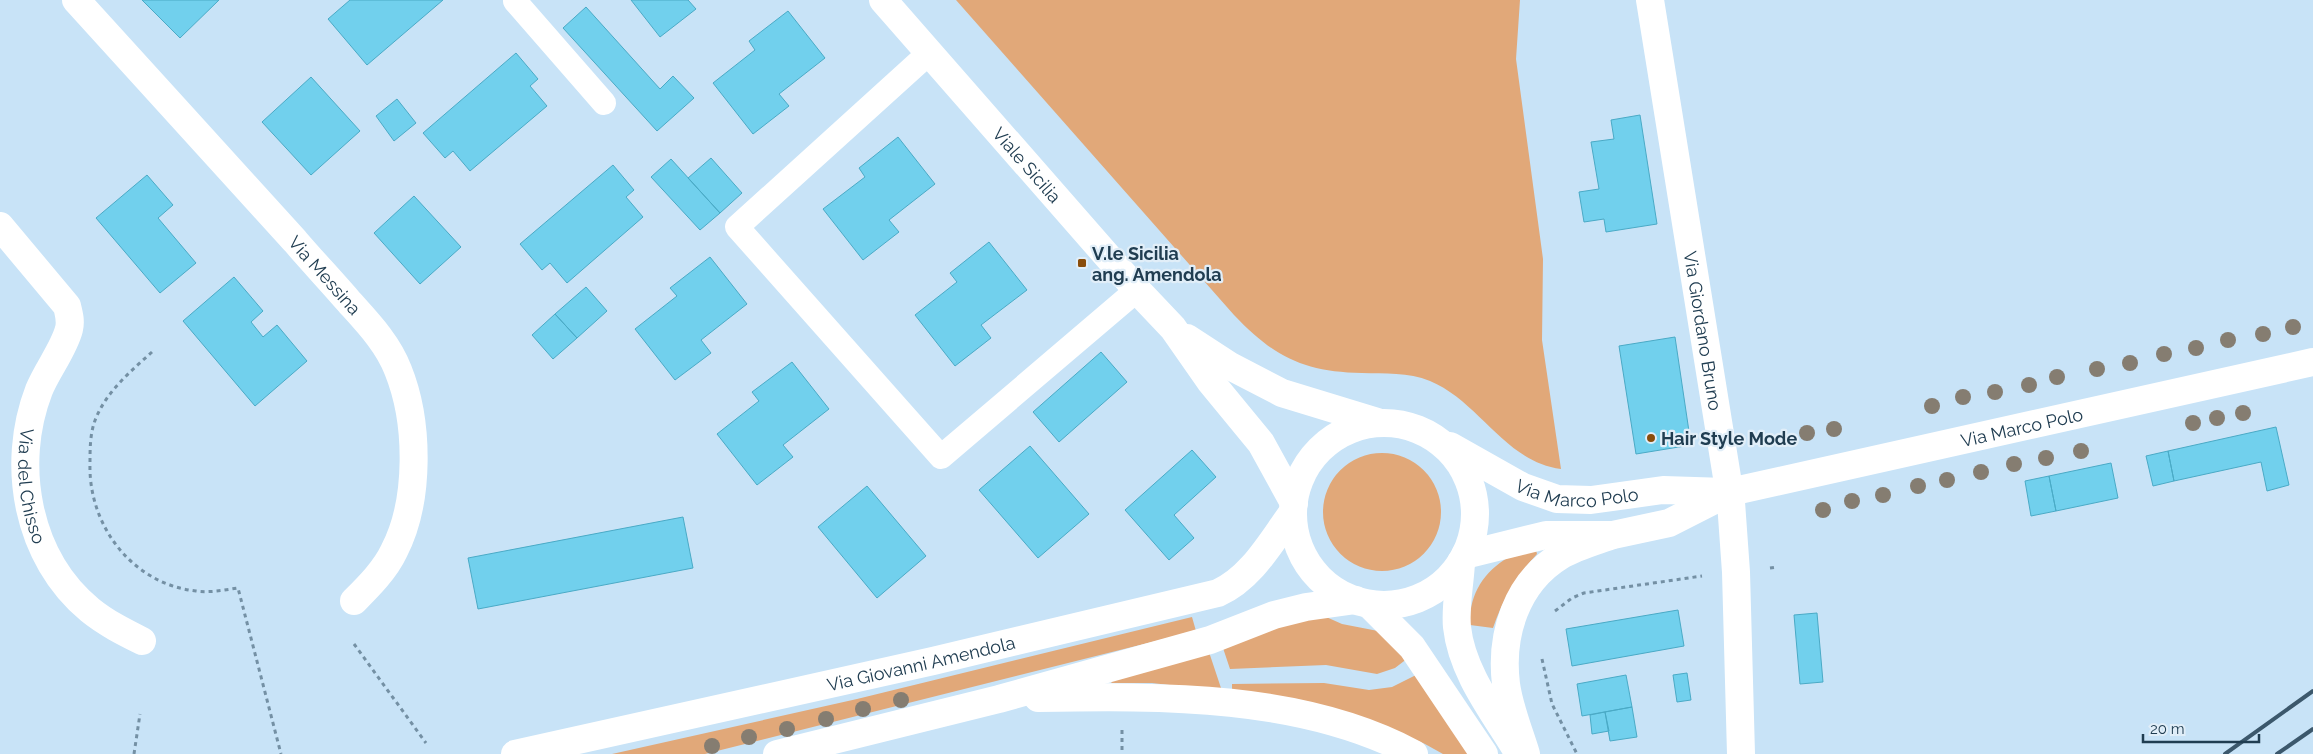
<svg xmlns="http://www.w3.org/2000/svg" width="2313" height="754" viewBox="0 0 2313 754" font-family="Raleway,sans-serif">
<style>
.green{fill:#e1a879}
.building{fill:#71d0ed;stroke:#4aaac6}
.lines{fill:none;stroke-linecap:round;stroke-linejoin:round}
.path{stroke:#7490a4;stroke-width:3;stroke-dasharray:4 4;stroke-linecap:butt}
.lane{stroke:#fff;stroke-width:24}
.street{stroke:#fff;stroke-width:28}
.secondary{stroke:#fff;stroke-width:28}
.rail{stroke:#3c586c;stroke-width:4}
.tree{fill:#857d71}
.poi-dot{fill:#894d0b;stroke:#e1eef8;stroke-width:2}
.labels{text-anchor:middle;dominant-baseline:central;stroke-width:4.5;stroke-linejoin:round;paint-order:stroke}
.street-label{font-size:18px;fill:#203d51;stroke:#e1eef8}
.poi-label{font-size:18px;font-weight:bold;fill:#203d51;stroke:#e1eef8;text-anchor:start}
</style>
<rect width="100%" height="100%" fill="#c8e3f7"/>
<path class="green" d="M956,0H1520L1516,59L1543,259L1542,340L1561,469C1505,462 1479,401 1430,381C1408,372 1385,374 1362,373C1304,372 1274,357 1234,315Z
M1323 512a59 59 0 1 1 118 0a59 59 0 1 1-118 0Z
M1536,550L1537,554C1515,578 1504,597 1493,628L1470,625C1469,595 1483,572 1509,557C1516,553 1527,552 1536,550Z
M1324,616L1342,624L1378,631L1408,658L1395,668L1377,674L1326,665L1230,669L1223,648L1285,619Z
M1192,617L1196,631L705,754H612L857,699Z
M1209,652L1222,691L1152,683H1112L1109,680Z
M1418,674L1469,754H1443L1425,744L1372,721L1232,691V684L1324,683L1369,690L1392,687Z"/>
<path class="building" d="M142,0H219L180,38Z
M350,0H443L367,65L328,19Z
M631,0H688L696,9L660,37Z
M586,7L660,89L673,76L694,98L657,131L563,28Z
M788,11L825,58L779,94L789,106L753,134L713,83L755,50L749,41Z
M516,53L538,79L530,86L547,106L470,171L453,151L445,158L423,133Z
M311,77L360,131L311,175L262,122Z
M397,99L416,123L394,141L376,116Z
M1640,115L1657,224L1606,232L1604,219L1584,222L1579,192L1599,189L1591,142L1614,139L1611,120Z
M898,137L935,184L889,220L899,232L863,260L823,209L865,177L859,168Z
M711,158L742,193L720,213L688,178Z
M671,159L720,213L700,230L651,177Z
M613,165L634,190L626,197L643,217L567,283L550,263L542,270L520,244Z
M147,175L173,205L158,218L196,263L160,293L96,218Z
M414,196L461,247L420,284L374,233Z
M989,242L1027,290L981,325L991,338L955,366L915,315L957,282L950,273Z
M710,257L747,304L701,340L711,353L675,380L635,329L677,296L670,288Z
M234,277L263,311L251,322L263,337L277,325L307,361L255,406L183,321Z
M586,287L607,311L577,338L555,314Z
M555,314L577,338L553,359L532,335Z
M1675,337L1691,445L1636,454L1619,346Z
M1101,352L1127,382L1059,442L1033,412Z
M792,362L829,409L783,445L793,457L757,485L717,434L759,401L752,392Z
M2276,427L2289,485L2267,491L2261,462L2174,481L2168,451Z
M1030,446L1089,514L1038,558L979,490Z
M1192,450L1216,477L1174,515L1194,538L1169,560L1125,510Z
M2168,451L2174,481L2153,486L2146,456Z
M2111,463L2118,498L2056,511L2049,476Z
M2049,476L2056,511L2031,516L2025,481Z
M867,486L926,556L877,598L818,527Z
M683,517L693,568L478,609L468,558Z
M1678,610L1684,646L1572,666L1566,629Z
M1817,613L1823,682L1800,684L1794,615Z
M1687,673L1691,700L1677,702L1673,675Z
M1626,675L1632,707L1582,716L1577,684Z
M1632,707L1637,737L1610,741L1605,712Z
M1605,712L1609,731L1592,734L1590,715Z"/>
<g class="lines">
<path class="path" d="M152,352C131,371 107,391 96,418C90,432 90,448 90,463C88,525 132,584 196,591C210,593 224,590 238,588L281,754
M1770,568L1777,567
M1555,611L1572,598L1584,593L1702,576
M354,644L426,743
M1542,659L1552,704L1577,754
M1122,730V754
M134,754L140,714"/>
<path class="lane" d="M517,0L515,1L604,103
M929,53L737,227L941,457L1137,290"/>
<g class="street">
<path id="s1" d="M76,0C149,80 222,161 295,241C313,262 332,282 350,303C369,324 388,344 398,370C419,422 420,501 394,551C385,570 369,586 354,601"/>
<path id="s2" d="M1650,0L1731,502L1736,572L1741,754"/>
<path id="s3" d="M0,226L67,306C69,314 71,321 69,329C64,349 47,370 39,390C10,465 27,558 90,610C106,623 124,632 142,641"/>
<path d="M1526,754C1519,731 1509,707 1506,684C1500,635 1516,583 1560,556C1575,547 1593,542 1610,536"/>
</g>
<g class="secondary">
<path id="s4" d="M883,0L1137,290L1173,328L1210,381L1261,443L1294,503"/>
<path d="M1187,338L1230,366L1282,393L1377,422"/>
<circle cx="1384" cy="514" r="91"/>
<path id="s5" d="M1450,446L1523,487L1557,499L1591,500L1663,490L1726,492"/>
<path id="s6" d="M1465,555L1546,535H1613L1669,523L1730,492L2313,362"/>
<path d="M1461,562C1460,584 1455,606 1457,627C1462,674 1496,715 1519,754"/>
<path d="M1370,605L1412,647L1484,754"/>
<path d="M1038,698C1161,696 1303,694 1414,754"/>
<path id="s7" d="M515,754L933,661L1218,593C1252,578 1272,540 1293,512"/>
<path d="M777,754L999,699L1210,640L1274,615L1306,607L1356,600"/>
</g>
<path class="rail" d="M2225,754L2313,691
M2277,754L2313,729"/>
</g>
<g class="tree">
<circle cx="2293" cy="327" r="8"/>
<circle cx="2263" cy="334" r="8"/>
<circle cx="2228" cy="340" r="8"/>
<circle cx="2196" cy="348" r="8"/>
<circle cx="2164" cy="354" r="8"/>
<circle cx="2130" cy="363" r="8"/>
<circle cx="2097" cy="369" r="8"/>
<circle cx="2057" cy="377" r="8"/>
<circle cx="2029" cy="385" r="8"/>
<circle cx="1995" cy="392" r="8"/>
<circle cx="1963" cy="397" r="8"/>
<circle cx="1932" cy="406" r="8"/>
<circle cx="2243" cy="413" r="8"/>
<circle cx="2217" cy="418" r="8"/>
<circle cx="2193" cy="423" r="8"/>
<circle cx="1834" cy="429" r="8"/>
<circle cx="1807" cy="433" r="8"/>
<circle cx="2081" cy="451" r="8"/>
<circle cx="2046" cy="458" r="8"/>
<circle cx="2014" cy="464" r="8"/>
<circle cx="1981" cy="472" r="8"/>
<circle cx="1947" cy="480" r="8"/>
<circle cx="1918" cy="486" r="8"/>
<circle cx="1883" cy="495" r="8"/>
<circle cx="1852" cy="501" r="8"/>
<circle cx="1823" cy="510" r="8"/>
<circle cx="901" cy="700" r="8"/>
<circle cx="863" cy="709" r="8"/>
<circle cx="826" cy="719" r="8"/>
<circle cx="787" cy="729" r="8"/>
<circle cx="749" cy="737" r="8"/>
<circle cx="712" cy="746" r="8"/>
</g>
<g class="poi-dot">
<rect x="1077" y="258" width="10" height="10" rx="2.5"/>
<circle cx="1651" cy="438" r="5"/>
</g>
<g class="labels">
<g class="street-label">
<text stroke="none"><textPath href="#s4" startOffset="219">Viale Sicilia</textPath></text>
<text stroke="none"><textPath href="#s1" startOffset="371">Via Messina</textPath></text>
<text stroke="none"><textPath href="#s2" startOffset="335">Via Giordano Bruno</textPath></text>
<text stroke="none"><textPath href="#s6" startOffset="575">Via Marco Polo</textPath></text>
<text stroke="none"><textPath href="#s3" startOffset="294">Via del Chisso</textPath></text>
<text stroke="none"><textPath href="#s5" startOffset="139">Via Marco Polo</textPath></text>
<text stroke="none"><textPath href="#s7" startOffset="416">Via Giovanni Amendola</textPath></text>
</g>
<g class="poi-label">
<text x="1092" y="253">V.le Sicilia<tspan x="1092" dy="21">ang. Amendola</tspan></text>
<text x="1661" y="438">Hair Style Mode</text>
</g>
</g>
<path d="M2143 734v8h116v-8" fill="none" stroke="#203d51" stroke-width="2.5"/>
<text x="2150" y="734" font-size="15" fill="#203d51" stroke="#e1eef8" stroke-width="4" paint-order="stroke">20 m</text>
</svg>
